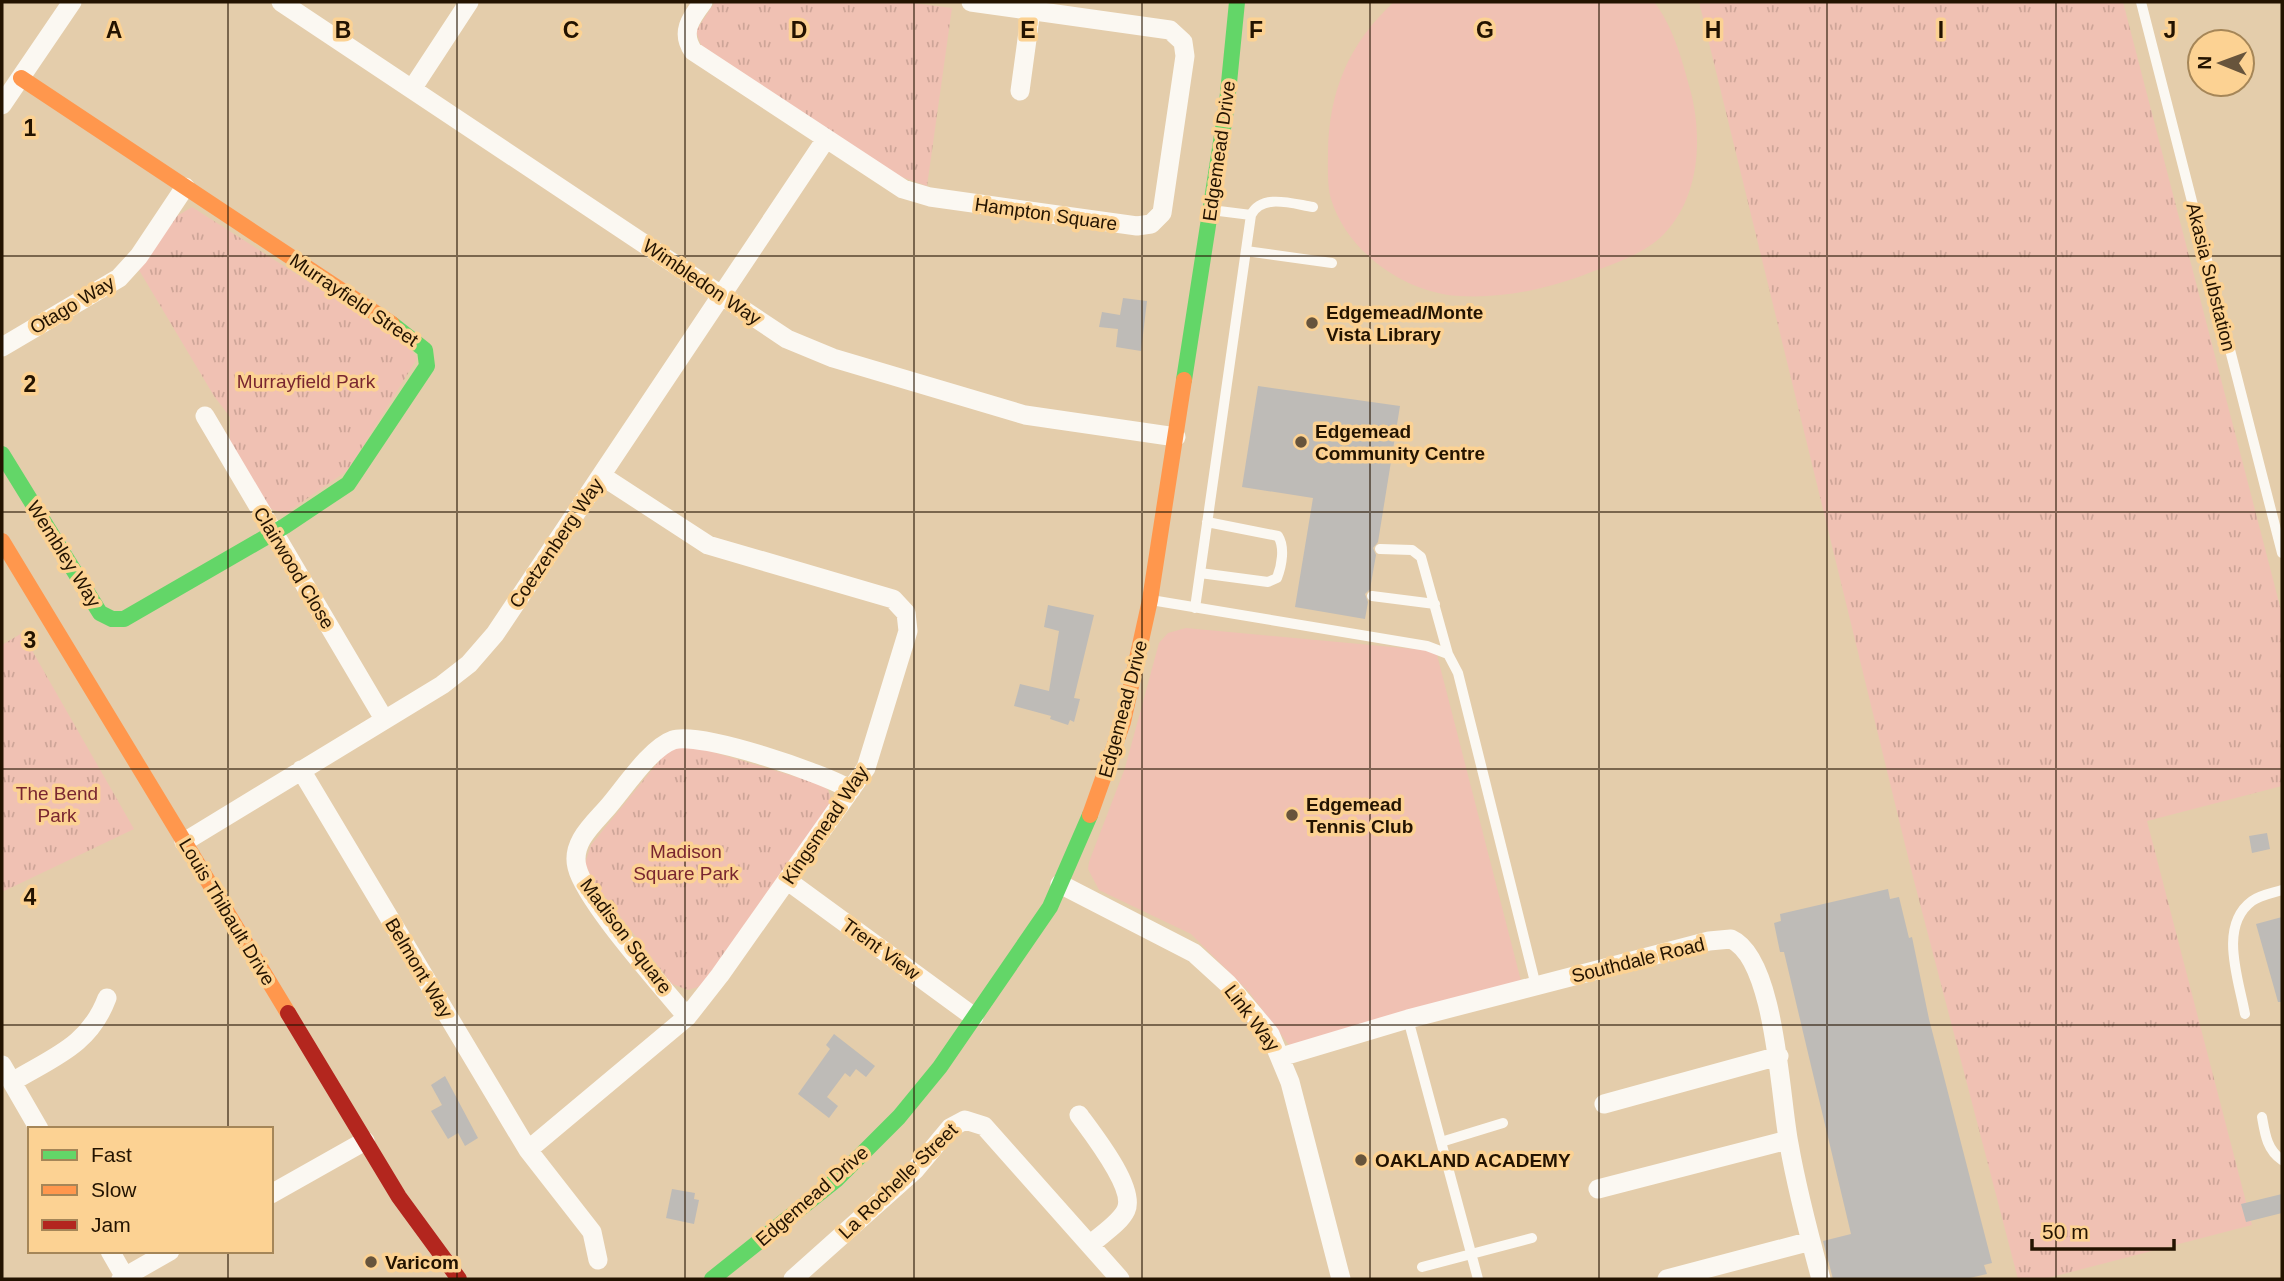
<svg xmlns="http://www.w3.org/2000/svg" width="2284" height="1281" viewBox="0 0 2284 1281" font-family="Helvetica,sans-serif">
<style>
.grass{fill:url(#grass-tufts)}
.pitch{fill:#f0c1b3}
.building{fill:#bebbb7}
.lines{fill:none;stroke-linecap:round;stroke-linejoin:round}
.lane{stroke:#fbf8f2;stroke-width:10}
.street{stroke:#fbf8f2;stroke-width:19}
.fast{stroke:#63d668;stroke-width:16}
.slow{stroke:#ff974d;stroke-width:16}
.jam{stroke:#b3261e;stroke-width:16}
.grid{fill:none;stroke:#231300;stroke-width:2;stroke-opacity:0.55}
.poi-dot{fill:#67543c;stroke:#fcd293;stroke-width:2.5}
.labels{text-anchor:middle;dominant-baseline:central;stroke-width:7;stroke-linejoin:round;paint-order:stroke}
.street-label{font-size:19px;fill:#231300;stroke:#fcd293}
.poi-label{font-size:19px;font-weight:bold;fill:#231300;stroke:#fcd293;text-anchor:start}
.park-label{font-size:19px;fill:#792630;stroke:#fcd293}
.grid-label{font-size:23px;text-anchor:middle;font-weight:bold;fill:#231300;stroke:#fcd293;stroke-width:7;stroke-linejoin:round;paint-order:stroke}
</style>
<defs>
<pattern id="grass-tufts" width="24" height="20" patternUnits="userSpaceOnUse" patternTransform="scale(1.75)"><rect width="24" height="20" fill="#f0c1b3"/><path d="M3 7l-1-3M5 7V3M7 7l1-3M15 17l-1-3M17 17v-4M19 17l1-3" fill="none" stroke="#cea598"/></pattern>
</defs>
<rect width="100%" height="100%" fill="#e4cdab"/>
<path class="grass" d="M715,2H906L952,8L927,186L896,175L701,45L696,31Z
M1699,2H2123L2282,614V786L2147,821L2252,1225L2044,1279H2018L1912,873Z
M192,207L410,347L417,359L348,470L285,514L269,508L230,445V417L214,396L139,270L177,216Z
M22,633L134,829L2,892V645Z
M686,744L820,784L828,790L832,801L701,986L688,990L672,984L593,881L585,863L591,845L668,750Z"/>
<path class="pitch" d="M1394,2H1654C1673,26 1682,60 1690,89C1703,137 1700,197 1664,234C1647,252 1617,263 1594,271C1552,288 1504,299 1459,296C1405,293 1347,252 1331,199C1327,185 1328,166 1328,152C1329,91 1349,43 1394,2Z
M1186,628L1436,651L1521,981L1289,1045L1249,992L1191,934L1099,890L1088,869L1089,862L1125,768L1159,643L1168,633Z"/>
<path class="building" d="M1123,298L1147,301L1141,351L1116,347L1118,329L1099,327L1102,312L1120,315Z
M1258,386L1400,406L1378,542L1373,548L1376,555L1370,589L1365,594L1368,602L1365,619L1295,607L1313,498L1242,487Z
M1048,605L1094,615L1074,698L1080,699L1074,722L1070,720L1068,725L1050,719L1051,716L1014,706L1020,684L1049,691L1059,631L1044,627Z
M2267,833L2270,849L2252,853L2249,836Z
M1888,889L1890,899L1899,897L1909,938L1912,937L1929,1019L1992,1263L1984,1265L1987,1274L1965,1279H1833L1823,1241L1851,1234L1784,952H1780L1774,923L1781,921L1780,914Z
M2282,917V1002H2278L2256,924Z
M834,1034L875,1066L866,1077L856,1069L850,1077L845,1073L827,1097L838,1106L829,1118L798,1094L830,1049L826,1045Z
M445,1076L478,1138L465,1146L458,1133L448,1139L431,1111L442,1105L431,1085Z
M672,1189L695,1193L694,1199L699,1200L694,1224L666,1218Z
M2282,1194V1213L2246,1222L2241,1204Z"/>
<g class="lines">
<path class="lane" d="M2141,2L2282,553
M1251,215C1262,193 1293,204 1313,207
M1246,251L1332,263
M1380,549L1412,550L1421,557L1448,654
M1200,573L1268,582L1277,578C1282,565 1285,547 1278,536L1207,522
M1372,596L1435,604
M1151,600L1427,646L1448,654L1458,673L1536,986
M1195,608L1251,215L1211,210
M2245,1014C2239,980 2218,926 2252,901C2260,895 2273,893 2282,890
M1408,1019L1478,1279
M2262,1117C2265,1134 2267,1150 2282,1160
M1441,1142L1503,1123
M1422,1267L1532,1238"/>
<path class="street" d="M281,2L787,339L833,358L1025,415L1176,437
M703,2C691,18 680,32 693,51L903,189L930,197L1137,226L1151,224L1162,213L1185,56L1183,42L1170,30L971,2
M412,89L469,2
M1020,91L1031,10
M2,105L72,2
M2,347L119,278L139,256L185,187
M205,416L384,719
M301,770L528,1150L592,1232L598,1260
M184,842L442,685L469,664L495,634L826,139
M788,881L974,1017
M1060,884L1194,953L1228,984L1270,1034L1290,1082L1341,1279
M687,1017C662,986 585,901 577,867C571,843 592,825 607,808C623,790 650,748 673,740C700,731 826,774 851,790
M1281,1057L1408,1019L1709,941L1731,939C1776,959 1780,1100 1789,1144C1797,1190 1809,1235 1821,1279
M2,1065L39,1129
M12,1082C53,1057 89,1046 107,998
M1604,1104L1779,1056
M1079,1115C1092,1133 1136,1188 1126,1210C1120,1223 1102,1234 1091,1244
M528,1150L687,1017L720,975L866,768L908,631L906,613L893,599L708,545L602,476
M1598,1189L1788,1140
M271,1194L365,1141
M110,1251L126,1279
M121,1279L170,1251
M793,1279L915,1170L950,1128L965,1120L984,1126L1120,1279
M1667,1279L1811,1241"/>
<path class="fast" d="M1184,380L1227,103L1237,2
M2,454L100,613L112,619H124L285,526L348,484L427,366L425,350L392,324
M712,1279L836,1180L899,1117L940,1067L1050,907L1090,815"/>
<path class="slow" d="M21,78L392,324
M2,541L288,1013
M1090,815L1123,722L1150,600L1184,380"/>
<path class="jam" d="M288,1013L399,1197L459,1279"/>
</g>
<path class="grid" d="M228,2V1129M457,2V1279M685,2V1279M914,2V1279M1142,2V1279M1370,2V1279M1599,2V1279M1827,2V1279M2056,2V1279M2,256H2282M2,512H2282M2,769H2282M2,1025H2282M228,1251V1279"/>
<g class="poi-dot">
<circle cx="1312" cy="323" r="7"/>
<circle cx="1301" cy="442" r="7"/>
<circle cx="1292" cy="815" r="7"/>
<circle cx="1361" cy="1160" r="7"/>
<circle cx="371" cy="1262" r="7"/>
</g>
<g class="labels">
<g class="street-label">
<text transform="translate(1219 151) rotate(-82)">Edgemead Drive</text>
<text transform="translate(1046 214) rotate(8)">Hampton Square</text>
<text transform="translate(2211 277) rotate(76)">Akasia Substation</text>
<text transform="translate(702 282) rotate(34)">Wimbledon Way</text>
<text transform="translate(354 300) rotate(34)">Murrayfield Street</text>
<text transform="translate(72 305) rotate(-31)">Otago Way</text>
<text transform="translate(556 543) rotate(-56)">Coetzenberg Way</text>
<text transform="translate(64 554) rotate(58)">Wembley Way</text>
<text transform="translate(294 568) rotate(59)">Clairwood Close</text>
<text transform="translate(1123 709) rotate(-75)">Edgemead Drive</text>
<text transform="translate(825 825) rotate(-56)">Kingsmead Way</text>
<text transform="translate(227 912) rotate(59)">Louis Thibault Drive</text>
<text transform="translate(626 936) rotate(53)">Madison Square</text>
<text transform="translate(881 949) rotate(36)">Trent View</text>
<text transform="translate(1638 960) rotate(-14)">Southdale Road</text>
<text transform="translate(419 968) rotate(59)">Belmont Way</text>
<text transform="translate(1252 1018) rotate(53)">Link Way</text>
<text transform="translate(898 1181) rotate(-44)">La Rochelle Street</text>
<text transform="translate(812 1196) rotate(-41)">Edgemead Drive</text>
</g>
<g class="poi-label">
<text x="1326" y="312">Edgemead/Monte<tspan x="1326" dy="22">Vista Library</tspan></text>
<text x="1315" y="431">Edgemead<tspan x="1315" dy="22">Community Centre</tspan></text>
<text x="1306" y="804">Edgemead<tspan x="1306" dy="22">Tennis Club</tspan></text>
<text x="1375" y="1160">OAKLAND ACADEMY</text>
<text x="385" y="1262">Varicom</text>
</g>
<g class="park-label">
<text x="306" y="381">Murrayfield Park</text>
<text x="57" y="793">The Bend<tspan x="57" dy="22">Park</tspan></text>
<text x="686" y="851">Madison<tspan x="686" dy="22">Square Park</tspan></text>
</g>
</g>
<g class="grid-label">
<text x="114" y="38">A</text>
<text x="343" y="38">B</text>
<text x="571" y="38">C</text>
<text x="799" y="38">D</text>
<text x="1028" y="38">E</text>
<text x="1256" y="38">F</text>
<text x="1485" y="38">G</text>
<text x="1713" y="38">H</text>
<text x="1941" y="38">I</text>
<text x="2170" y="38">J</text>
<text x="30" y="136">1</text>
<text x="30" y="392">2</text>
<text x="30" y="648">3</text>
<text x="30" y="905">4</text>
</g>
<rect width="2284" height="1281" fill="none" stroke="#231300" stroke-width="7"/>
<rect x="28" y="1127" width="245" height="126" fill="#fcd293" stroke="#a58658" stroke-width="2"/>
<rect x="42" y="1150" width="35" height="10" fill="#63d668" stroke="#a58658" stroke-width="2"/>
<text x="91" y="1162" font-size="21" fill="#231300">Fast</text>
<rect x="42" y="1185" width="35" height="10" fill="#ff974d" stroke="#a58658" stroke-width="2"/>
<text x="91" y="1197" font-size="21" fill="#231300">Slow</text>
<rect x="42" y="1220" width="35" height="10" fill="#b3261e" stroke="#a58658" stroke-width="2"/>
<text x="91" y="1232" font-size="21" fill="#231300">Jam</text>
<g transform="translate(2221 63) rotate(271)"><circle r="33" fill="#fcd293" stroke="#a58658" stroke-width="2"/>
<path d="M0-5L12 26L0 18L-12 26Z" fill="#67543c"/>
<text y="-10" font-size="19" font-weight="bold" text-anchor="middle" fill="#231300">N</text>
</g>
<path d="M2032 1239v10h142v-10" fill="none" stroke="#231300" stroke-width="3.5"/>
<text x="2042" y="1239" font-size="21" fill="#231300" stroke="#fcd293" stroke-width="5" paint-order="stroke">50 m</text>
</svg>
